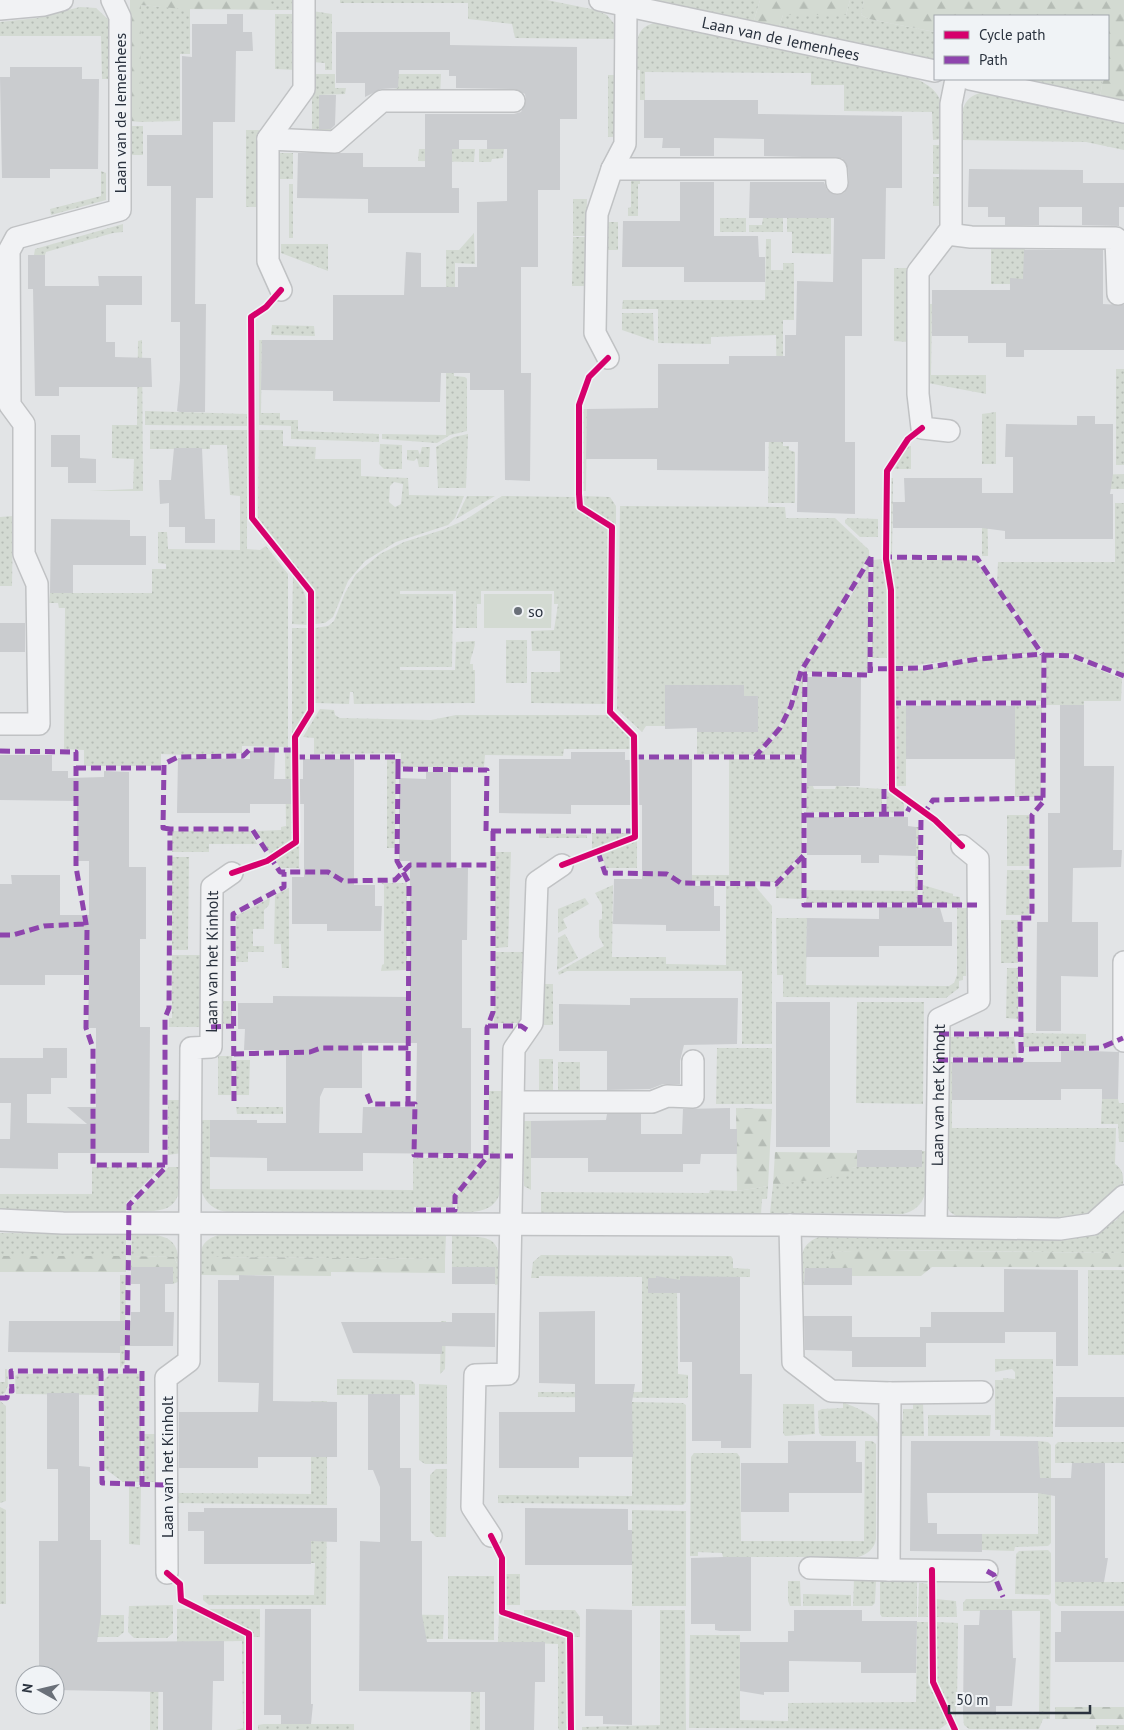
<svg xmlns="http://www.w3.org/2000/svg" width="1124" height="1730" viewBox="0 0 1124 1730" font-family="'PT Sans',sans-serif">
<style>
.green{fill:url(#green-dots);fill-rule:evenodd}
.forest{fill:url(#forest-firs)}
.pitch{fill:#d3dad2}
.building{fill:#cacccf;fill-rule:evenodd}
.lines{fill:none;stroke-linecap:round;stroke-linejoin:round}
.street-casing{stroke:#c0c2c4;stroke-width:24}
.street{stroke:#f1f2f4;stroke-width:21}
.quiet{stroke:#8e44ad;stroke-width:5;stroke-dasharray:10 5;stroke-linecap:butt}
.cycleway-casing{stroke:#f0f3f6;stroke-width:9}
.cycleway{stroke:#d6006c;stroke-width:6}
.poi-dot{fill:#6a7079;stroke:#f0f3f6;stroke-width:2}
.labels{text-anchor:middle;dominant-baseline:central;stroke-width:4;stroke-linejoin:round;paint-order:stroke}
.street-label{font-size:16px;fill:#2a323e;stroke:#f0f3f6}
.poi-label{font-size:16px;fill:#2a323e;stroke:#f0f3f6;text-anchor:start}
</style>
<defs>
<pattern id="green-dots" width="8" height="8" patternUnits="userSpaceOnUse" patternTransform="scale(1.25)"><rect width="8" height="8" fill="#d3dad2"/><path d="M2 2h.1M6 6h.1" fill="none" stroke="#b5bcb5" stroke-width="1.8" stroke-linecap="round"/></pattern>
<pattern id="forest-firs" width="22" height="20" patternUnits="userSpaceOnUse" patternTransform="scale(1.25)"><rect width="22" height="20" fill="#d3dad2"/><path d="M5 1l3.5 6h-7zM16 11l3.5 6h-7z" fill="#b5bcb5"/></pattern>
</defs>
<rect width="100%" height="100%" fill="#e2e4e6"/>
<path class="green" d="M271,0H295V10H271Z
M340,0H547L596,10L607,15L616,26L619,39L515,38L512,24L468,19V3H340Z
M641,0H760L753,24Z
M850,0H864L861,15L869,19L935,32V62L778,29L783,15H846Z
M140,5L190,9V54H180V121L140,122Z
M80,7L96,8L111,22L113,79H102L101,36H0V22L37,18Z
M312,11L332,14V70H325V63L312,62Z
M275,14H295L296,70L275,69Z
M658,23L913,77C947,93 943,106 944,139L933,140L932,112L844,111V85H811V73L645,72V100H640V70H636C636,51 632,24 658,23Z
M312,74H335V88H346L345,94L319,95V129H335V138H312Z
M393,74H441L440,97L398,96V89L393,88Z
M608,75H619V137H608Z
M1013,79H1103L1100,97Z
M985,92L1124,122V150L1086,142L961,140C961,118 958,96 985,92Z
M129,126H143V155H129Z
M246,130H259V207H246Z
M933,145H943L944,174H933Z
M419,149H475L474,162L418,161Z
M479,149H504L503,158L492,159L491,162H479Z
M276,153H293V179H276Z
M101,171L106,173V200L51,215L50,209L101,196Z
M631,177H640V184H638V216H628V208L631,207Z
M933,177H944V206H933Z
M289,184H293V238H289Z
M573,199H587L586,236H573Z
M720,218H746V232H720Z
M763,218H783V232H749V225H762Z
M787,218H831V254L792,253V232H787Z
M603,222H618V250H603Z
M123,224V232L113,233L46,252L45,255H34L35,249Z
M474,233L475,264L455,263V337H446V250H459Z
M573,237H587L586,286H572Z
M766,239H771V270H783V263H794V320H783V406H777L776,335L711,337V344L658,343V309H622L623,300H765Z
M991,243L1025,244L1024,279H1010V284H991Z
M281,244H328V271L281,253Z
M894,268H908V342L894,341Z
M928,304H932L931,375H986V394L928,383Z
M622,313H653L654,341L622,330Z
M272,325L314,326L315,336L271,335Z
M142,340L143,491H89L133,489L134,459L112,458V425H137L138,341Z
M259,340H262L261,413H280V420H298V431L379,434V442L291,439V426L259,425Z
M446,356H454V376L465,377L467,379V431L450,435L437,443L382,439V434L446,435Z
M1116,369H1124V465H1116Z
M582,409H587L586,491H583Z
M145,411L247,414V426L145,425Z
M996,412V464H982V414Z
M769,425H782L783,446H789V450L795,452V503H768Z
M150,430H247V549L260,550L266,546L288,574V747L242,746V753L186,755L161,754V766H84V750L64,749L65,608H59L58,603H49L50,593H152V569H166V564L158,563V532H167L168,549L240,550V496L230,495L227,445H210V449H150Z
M259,430H283V446L316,447L315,459H361V476L408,478L409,495L464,496L455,518L448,525L396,542L365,561L348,581L333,617L325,623L315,624V592L258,518ZM394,482L403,484L401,504L395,507L389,502L390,486Z
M468,434L466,488H438L436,447L454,437Z
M380,444L402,445V469H384L379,464Z
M908,446H911V469H894Z
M422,447H430L429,467H419L417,458L414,461L407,460V450H418L420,455Z
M1124,474V489H1094L1095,475Z
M890,478H893L892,555H890Z
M987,493L988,556H982V528Z
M467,496H495L456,519Z
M502,496L575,497V508L609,530L607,704L531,703V672H560V651H532L531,631L554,630L558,604H554V591H481V604H477V628H456V591H400V594H453L452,667H400V670H455L456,642L475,641C475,650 471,654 470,664H473V670H475V703L354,704L353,692H350L349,704L315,703V628L328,626L334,621L345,593L356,574L380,554L404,542L442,530L465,520Z
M583,496L610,497L616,506V526L583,505Z
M1115,503H1124V673L1073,654H1046L997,585L998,562H1115Z
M620,506L785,507L786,518H835L869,550V556L856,581L800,669L785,716L765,746L753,755L697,754V732H758V696H744V685H665V726H646L642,732L617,709Z
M13,516L12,586H0V517Z
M848,518L878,519V537H860L845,523V520Z
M883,559L887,591V658H872L873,560Z
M890,560H975L1039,653L978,657L894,668V591Z
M869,562L868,672H803L802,755H758L767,748L787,720L802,672L851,596Z
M293,574C307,593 308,601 308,625L292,624Z
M292,628H308L307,710L292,735Z
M506,640H527V683H506Z
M1042,656V701L893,700L894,671L931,668L978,660Z
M1046,658L1073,659L1122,679L1121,701H1084V705H1046Z
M894,705L906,706V786H894Z
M1042,705L1041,797H1015V706Z
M320,709L334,710L335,715L340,718L431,720L456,715H609L631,737L630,749H564L563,756L485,755L484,767H401V753L314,754V738L303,737Z
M285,752H292V839L270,854L256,831L281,830V827L286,826Z
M387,758H396L395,848H387Z
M729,759H802V853L776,882L681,881L680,875H729Z
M807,786H813L814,789H835L836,786L882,789V813L806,812Z
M887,791L904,803V813L886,812Z
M1007,815H1030V866H1007Z
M916,827H919L918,903H806L807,890L915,891Z
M172,831H250L257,844H209V852H172Z
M539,833L587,835V838H539Z
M592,833H630V835L592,851Z
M637,840V868H606L601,854Z
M299,846V868H280L275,859Z
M495,852H511L508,947L495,948Z
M172,857H189L188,950H172Z
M802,859V899L776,898V887Z
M1007,870H1030L1029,915H1006Z
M381,883H407V970L381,971L382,965L384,964V885Z
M613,885L612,957H666V964L726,965V886H755L772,906V1044H742V971H567L559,975L558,972L604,946L599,937V920L602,919V905L595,893Z
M923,885L953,894V896L960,897V901L963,904L922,903Z
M289,888V968H282L281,944H274L275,895Z
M270,898L269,905L264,910V929H253V946H264V952H248V962H236V916Z
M585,898L589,904L563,919L567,928L558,933V909Z
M957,908H967L966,976H963V980L959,981V988L946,998L783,997V975H777L776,918H807L806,985L949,986L954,983L957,975Z
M1001,920H1018V963H1001Z
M565,934L578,958L557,970L558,938Z
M495,952H523V1023H494Z
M172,955H202L201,1027H169V1018H172Z
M1007,968H1018V1019L1006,1018Z
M539,984H553V1025H539Z
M218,1001H232V1024H218Z
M857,1002H924L923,1104L856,1103Z
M1023,1033L1086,1034V1046L1024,1047Z
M949,1037H1014L1017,1058L949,1057Z
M717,1048H772V1104H716Z
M218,1056H232L231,1095H218Z
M539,1059H553V1096H539Z
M236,1060H250L249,1095H236Z
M558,1062H580V1096H558Z
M943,1062H952V1128H1116L1115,1164C1124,1170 1124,1178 1122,1189L1087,1219H961L950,1212L944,1202Z
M489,1091H503V1154H488Z
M1102,1099H1118L1119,1103H1124V1142H1119L1118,1124H1101Z
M168,1100H182V1153L168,1155Z
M236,1107H283V1114H237Z
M198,1120H210V1189L413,1190V1158H484L453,1195V1207H414L413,1213L227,1212C187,1207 199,1150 198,1120Z
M524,1121H531V1190L524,1186Z
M922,1151H928C927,1176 933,1207 903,1214L770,1213L773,1185L857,1167H921Z
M489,1158H503C503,1198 501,1213 457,1213V1196Z
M92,1167H161L126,1203V1212L0,1211V1194H92Z
M169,1167H183C179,1210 173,1211 132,1212V1206Z
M768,1186L767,1199H762L761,1214L541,1213V1192L709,1193L710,1190L737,1191Z
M1124,1212V1253L901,1250L833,1252L830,1259V1268H805L804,1285H802C801,1266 796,1245 819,1237L1095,1236L1112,1219L1115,1221Z
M0,1233L126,1234V1256H0Z
M132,1234C173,1234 180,1238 180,1281L173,1284V1267L177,1263L174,1257L131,1256Z
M219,1235H446L445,1259L212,1257L211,1275H197C199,1257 198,1240 219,1235Z
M452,1236C499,1236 500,1238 500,1284L495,1285L494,1267H452Z
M541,1255L731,1256L733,1259V1268L750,1269V1277H710L677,1289L678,1374L688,1375V1397L686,1398L538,1397V1392H642V1277L539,1276V1278H531L533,1262Z
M1088,1270H1124V1355H1088Z
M120,1275H126L125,1363L120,1368Z
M441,1321H446L445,1369L440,1374Z
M995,1359H1053V1437L1000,1436V1430H995V1380H1003V1378L1015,1379V1372L1012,1369L995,1372Z
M5,1369H7L8,1385L5,1393L0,1395V1382H5Z
M18,1374H99V1395L16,1394L15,1376Z
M110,1374H141V1482H123L104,1468V1380Z
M337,1379L411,1380L415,1384V1395H337Z
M419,1384L447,1385V1464H425L419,1460Z
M0,1401L6,1406V1501L0,1503Z
M311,1401H327V1505L177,1503V1493L311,1494Z
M913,1401H923L924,1436H897V1420H903V1409H913Z
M632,1402L683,1403L686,1405V1502L683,1505L498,1503V1495L632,1496Z
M843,1402C860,1410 881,1415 882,1436H822L819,1433L818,1411L822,1409L843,1408Z
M783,1404H814L815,1434L785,1436L783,1433Z
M928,1415H991L990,1436H928Z
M144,1434H156V1482H143Z
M865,1441H872L876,1444V1539C875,1548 867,1555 858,1557H723L722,1553L698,1552V1556H690L691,1457L694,1453H737L740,1457L741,1541H864Z
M1038,1441L1048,1442L1051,1445V1543L1048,1546L1015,1547L1014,1551L982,1550V1534H1038Z
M1058,1442H1124V1463H1055V1445Z
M436,1469H447L446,1537H436L430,1531V1475Z
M129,1487H141L140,1545L129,1544Z
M0,1507L6,1510V1604H0Z
M327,1508L326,1605H209L203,1600V1595H314L315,1563H311V1529Z
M632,1510L686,1511V1606H632Z
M1048,1550L1051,1553V1593L1049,1595L1015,1594L1016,1554L1019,1551Z
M506,1574H520V1605H505Z
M448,1576H494V1640L448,1639Z
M854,1580L876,1581L875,1603L872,1606H853Z
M788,1581H800L801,1606H790L788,1601Z
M880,1581H917V1617H882L880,1614Z
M1055,1582H1124V1606H1059L1055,1603Z
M919,1583L930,1584L929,1617H918Z
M803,1594L851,1595V1606H803Z
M936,1599L956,1601L957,1617H936Z
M966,1599H1048L1051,1602L1050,1719H1043L1039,1729H969L964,1725L963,1715H1039L1040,1611H963V1603Z
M173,1605V1633L167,1638H134L128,1632L129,1606Z
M177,1609H191L246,1635V1730H236L243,1728L242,1641L177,1642Z
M208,1609H260V1637H253V1632Z
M524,1610H575L580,1617V1637H574L573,1633L524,1616Z
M660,1610H685L686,1730H582V1727L660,1725Z
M360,1614L444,1615L443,1639L360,1638Z
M499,1614L567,1637L568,1730H559L558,1728V1644L498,1642Z
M100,1615H124V1632L118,1637H46Z
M917,1622H929L928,1684L949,1722L940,1729L689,1728L690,1635H740V1720L788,1721V1703L916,1702Z
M936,1622L958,1623L957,1704L959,1707H956V1717L936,1679Z
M159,1642L158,1730H150V1690Z
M480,1643V1730H470L471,1691Z
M264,1724H354V1730H258V1725Z
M1096,1725H1124V1730H1096Z"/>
<path class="forest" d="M130,0H271V10L182,9L141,5L140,122L130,121Z
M760,0H850L846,15H783L778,29L753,24Z
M864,0H1124V102L1100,97L1103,79H1108V16H935V32L869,19L861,15Z
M736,1108L772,1109L768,1186L737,1191Z
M775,1152L857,1153V1167L852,1168L850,1175L773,1185Z
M875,1250L1124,1253V1267H932L921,1276H852V1268H830V1259L833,1252Z
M0,1256H126V1272H0Z
M131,1256L174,1257L177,1264L175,1267H131Z
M211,1257L445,1259V1273L331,1272V1276L211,1275Z
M1055,1707H1124V1719H1055Z"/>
<path class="pitch" d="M484,594H552L551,628H484Z"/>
<path class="building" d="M227,14H243V32H252L253,51H236L235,122H213V198H196L195,304H206L205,412H180L177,411L180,380V322H171V186H147V135H182V56L192,57V24H227Z
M336,32H450V45L577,47V119H560V190H538V267H521V373H531L530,481L505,480L504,390H470V373H441L440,402L333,401V391L261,390L262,340H333V295H404L406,252L421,253V287H458V267H477V202L507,201V149H487V140H459V149H452V188H459V213H368V199L297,198L298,153H363V167H425V114H514L521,112L526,101L525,94L514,89L456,88V76H449V70H399L398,88L381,89L365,97V83H336Z
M10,67H82V79H99L98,169H50V178H2L0,77H10Z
M319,95H336L335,125L331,129H319Z
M644,100H758V114L902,116V188H886L885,259H862V336H845V442H855V514L797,512L798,442H765V471L657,470V459H586L587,409L658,408V364H729V356H785V335H796L797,281L833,282L834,218H749L750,182H824L827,190L837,195L844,193L849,183L848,168L842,158L764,156V139L714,138V156H680V148H662L663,138H644Z
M969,169L1083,170V183H1124V207H1119V226L1082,225V207H1039V225H1005V217H988V207H968Z
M680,182H714V236H758L759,257H765V282H684V267H622L623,221H680Z
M1024,250H1103V304L1124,305V350H1024V357H1006V343H968V336H932V290H1010V278L1023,279Z
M28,255H45V286H99L98,276H142V305H106V342H115V357L151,358L152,387H59V396H35L33,289H28Z
M1077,416H1095V424H1113V474L1110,494H1113V539H1005V531L982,528H893V502H905L904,478H982V493H1013V457H1005L1006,424L1077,425Z
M51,435H80V458L96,459V483H68V467H51Z
M174,448H202L205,519H215V543H185V527H169V503L160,504L159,480H171Z
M51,519L130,520V536H146V565H73V593H50Z
M0,623H25V652H0Z
M807,677H861L860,786H807Z
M665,685H744V696H758V732H697V728L665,729Z
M978,705L1015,706V759H906V706Z
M1060,705H1084V766H1114L1113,850H1122L1121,867L1073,868L1072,922H1098V977L1061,976V1031H1036L1037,922H1048V813H1060Z
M250,751H275L274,779H303V759H354V885H375V906H382L381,931H327V924H292V877H304V804H250V813H177L178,758L250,759Z
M571,752H625V760L692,759V886H714V906H720V931H666V925L613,924L614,879H642V805H571V814L499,813V759H571Z
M0,755H52V771H68V778L104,777V771L129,772V867H146V939H140V1027H150L149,1153H58V1169L0,1168V1139H10L11,1103H0V1058H43V1048H67V1078H51V1094H27V1123L87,1124L67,1107H96V1028H88L89,975H45V985H0V884H12L11,875H60V915H89V861H77V801L0,800Z
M426,772H451V868H468L467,940H462V1028H471V1154L363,1153V1171H267V1158L210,1157V1120H257V1123H286V1050H244L245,1029H238V1003H273V996L410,997V861H399V778L426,779ZM362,1043H417L416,1107H363L362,1133H319L320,1097L324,1088H362Z
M807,817H908V826L916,827V856L879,855V863H861V855H807Z
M879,907L940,908L944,922H952V946H879V957H806L807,918L879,919Z
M630,998H738L737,1044L684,1045L680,1061V1084H663L650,1089L607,1090V1051H559V1004L630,1005Z
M776,1002H830V1147H776Z
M1061,1050L1119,1052L1118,1099H1102V1089H1061V1100H952V1062H1061Z
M730,1108V1129H737V1154H701L700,1164H683V1172H588V1158H531V1121L606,1120L607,1114H641V1134H682L683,1109Z
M857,1150H922V1167H857Z
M131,1267H173V1284H165V1312H174L173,1346H120V1353L8,1352L9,1321H131V1312H140V1284H131Z
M452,1267H495V1284H452Z
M805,1268H852V1285H804Z
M1004,1269L1078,1270V1366H1056V1332H1005V1343H926V1367H852V1351L805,1350L804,1316H852V1337H920V1327H931V1312H1004Z
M239,1275L274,1276L273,1401L337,1402V1457H258V1468H179V1412H258L259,1383L218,1382V1280H239Z
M656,1276L680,1280V1276L740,1277V1374H752L751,1448H721V1441H692V1362H680V1293H648V1278H656Z
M595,1311V1384H635L632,1402L633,1457H579V1468H499V1412H575V1384L539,1383V1312Z
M452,1313H495V1347L442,1346V1354L353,1353L341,1322H452Z
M47,1393H79V1466L90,1467V1540H101V1615L97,1642L224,1641V1681H213L212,1730H163V1692L55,1690V1675H39V1541H58V1469H47Z
M368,1394H400V1468H411V1541H422V1615L427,1642H545V1682H535L534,1730H485V1692L359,1691L360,1541L380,1542V1487L373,1470H368Z
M1056,1397H1124V1427H1055Z
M788,1441H856V1462H862V1493H789V1512H741V1463H788Z
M911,1441H1038L1040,1478H1071L1072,1463H1105V1558H1108L1104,1582H1055V1496L1038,1493H927L928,1523H937V1534H982V1552L910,1551Z
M204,1508H337V1542L311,1541V1564H204V1531H188V1512H204Z
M525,1508L628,1509V1530H632V1565H525Z
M723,1557H751V1631H720L715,1630V1624H691V1558Z
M265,1609H311V1704H313L311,1724H281V1715H264Z
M586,1609L632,1610V1725L603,1724V1716H585Z
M794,1610H862V1621H917L916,1673H861V1662L789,1661V1692H764V1695L740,1691V1642H788V1631H794Z
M980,1610H1012L1013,1658H1016L1012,1706H996V1715H963L964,1625H979Z
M1061,1611H1124V1662H1055V1632H1061Z"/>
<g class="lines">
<g class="street-casing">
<g id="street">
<path id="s1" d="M600,0L935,71"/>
<path d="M0,9L44,5L62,0"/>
<path d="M970,79L1124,112"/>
<path d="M268,139L335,142L382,101H514"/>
<path d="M612,169H836L837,183"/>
<path d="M947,234L971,237L1116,238L1118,294"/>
<path d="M281,290L268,261V139L304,89V0"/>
<path d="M608,358L595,333L597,214L612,169L625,144L626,6"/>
<path d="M949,431L922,428L918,394V272L951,229V104L956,79"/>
<path d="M0,724H39L37,584L24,554V424L10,405L9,251L16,238L120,210V17L112,0"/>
<path d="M1124,962V1041"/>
<path d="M514,1102H652L667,1096L693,1097V1061"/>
<path d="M0,1220L63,1223L790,1225L1060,1229L1093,1224L1124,1196"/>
<path d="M790,1225L793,1362L831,1391L890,1393L889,1570L810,1568"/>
<path id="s2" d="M936,1226L939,1019L979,1000L978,859L962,846"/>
<path d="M890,1393L982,1392"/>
<path d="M491,1536L472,1507L475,1375L508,1374L514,1049L532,1023L537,882L562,865"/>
<path d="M889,1570L987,1571"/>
<path id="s3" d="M167,1573L166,1378L189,1361L191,1048L211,1047L212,887L232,873"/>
</g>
</g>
<use href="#street" class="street"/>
<path class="quiet" d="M871,557L870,669L924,668L978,659L1042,654L1044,655L1043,802L1032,815V918H1020L1021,1034
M882,557L977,558L1042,654
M1044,655L1073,656L1124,676
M891,703H1043
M0,751L76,752V867L87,929L86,1028L93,1048V1165H165
M295,757H398V769L487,770L486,831H635
M634,757H755L780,728L791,706L801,671L871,557
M755,757H804V905H979
M804,757L805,674L870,675V669
M76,768H164
M398,769L397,861L409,883L408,1104
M884,814V789L892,785
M804,815L906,814L912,803
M170,829L163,828L164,764L178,757L243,756L249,750H295
M493,831V1012L487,1028L486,1156H513
M598,852L605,873L667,874L681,883L776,884L804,855
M920,905L921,818L933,800L1043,798
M0,935H13L44,926L86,924
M488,1026H521L527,1030
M211,1027L234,1026
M939,1034H1021V1049L1100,1048L1123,1038
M234,1054L310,1052L321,1048H409
M938,1060H1021V1049
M367,1094L371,1104H415L414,1155L486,1156
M234,1101L233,914L284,887V872
M416,1210H455V1196L488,1156
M101,1371L102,1483L167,1485
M127,1371H142V1485
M0,1398H7L8,1391H12L11,1371H127L129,1205L165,1168V1018L169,1008L170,829H252L280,872H328L343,881L395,880L410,865H493
M987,1571L994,1575L1003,1597"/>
<g class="cycleway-casing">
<path id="cycleway" d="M922,428L908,439L887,471L886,559L891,590L892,789L935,820L962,846
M562,865L635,837L634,736L610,712L612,527L580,507L579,494V405L589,377L608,358
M232,873L267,861L296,842L295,737L311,711V592L252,518L251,317L266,307L281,290
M491,1536L502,1558V1612L570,1635L571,1730
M932,1570L933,1682L955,1730
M167,1573L180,1584L181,1600L249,1634V1730"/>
</g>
<use href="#cycleway" class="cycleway"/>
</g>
<circle class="poi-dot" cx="518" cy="611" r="5"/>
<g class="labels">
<g class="street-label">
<text stroke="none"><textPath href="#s1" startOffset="185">Laan van de Iemenhees</textPath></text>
<text transform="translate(120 113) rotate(-90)">Laan van de Iemenhees</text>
<text stroke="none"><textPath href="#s3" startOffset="642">Laan van het Kinholt</textPath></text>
<text stroke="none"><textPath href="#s2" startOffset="131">Laan van het Kinholt</textPath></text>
<text transform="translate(167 1467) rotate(-90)">Laan van het Kinholt</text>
</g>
<g class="poi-label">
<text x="528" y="611">so</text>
</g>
</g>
<rect x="934" y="15" width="175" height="65" fill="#f0f3f6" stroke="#a1a6ac"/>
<rect x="944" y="31" width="25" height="8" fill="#d6006c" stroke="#a1a6ac"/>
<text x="979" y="40" font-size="15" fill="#2a323e">Cycle path</text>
<rect x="944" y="56" width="25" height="8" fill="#8e44ad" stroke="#a1a6ac"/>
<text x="979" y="65" font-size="15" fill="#2a323e">Path</text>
<g transform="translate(40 1690) rotate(278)"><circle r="24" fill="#f0f3f6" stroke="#a1a6ac"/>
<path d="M0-4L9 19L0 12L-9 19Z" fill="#6a7079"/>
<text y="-8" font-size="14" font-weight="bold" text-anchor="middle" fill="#2a323e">N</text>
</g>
<path d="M949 1705v8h141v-8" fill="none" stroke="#2a323e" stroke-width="2.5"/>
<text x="956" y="1705" font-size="15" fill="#2a323e" stroke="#f0f3f6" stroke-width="4" paint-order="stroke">50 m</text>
</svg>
